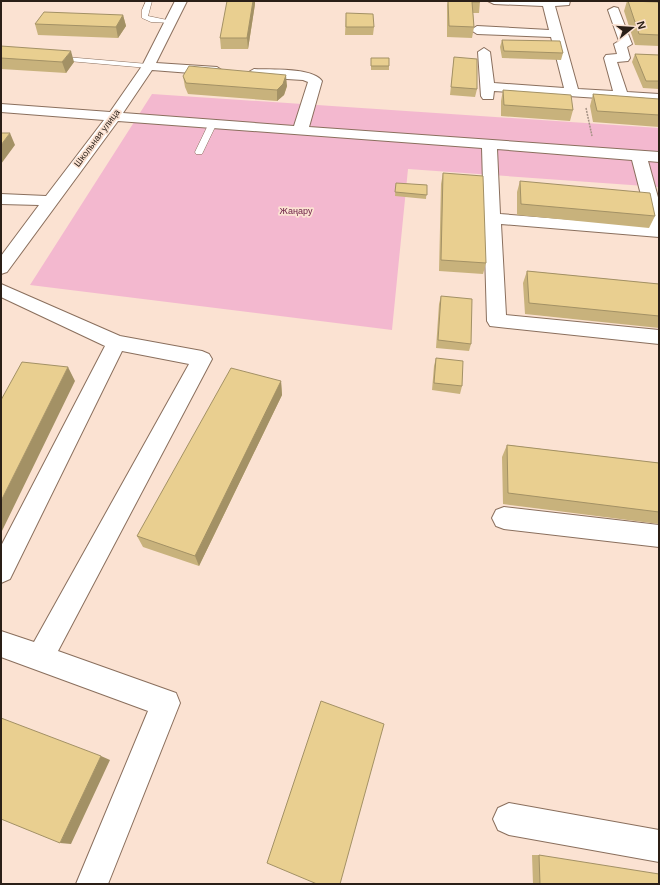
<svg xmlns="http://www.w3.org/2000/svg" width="660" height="885" viewBox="0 0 660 885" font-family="Arial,sans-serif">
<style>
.green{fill:#f3b8cf}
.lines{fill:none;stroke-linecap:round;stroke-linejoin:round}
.lane-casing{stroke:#8a6f5d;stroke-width:1}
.street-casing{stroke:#8a6f5d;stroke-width:2}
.path{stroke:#a59285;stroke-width:1.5;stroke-dasharray:2 1;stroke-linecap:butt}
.lane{fill:#fff;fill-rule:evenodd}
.street{fill:#fff;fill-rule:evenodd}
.wall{fill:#c8b27c}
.shaded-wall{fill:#a39165}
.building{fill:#e9cf90;stroke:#a39165}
.labels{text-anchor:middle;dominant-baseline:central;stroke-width:3.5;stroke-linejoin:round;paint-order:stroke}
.far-street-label{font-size:9px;fill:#2a1f17;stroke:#fbe2d2}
.far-park-label{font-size:9px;fill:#6a1d44;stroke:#fbe2d2}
</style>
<rect width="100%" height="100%" fill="#fbe2d2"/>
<path class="green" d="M152,94L659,128V187L408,169L392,330L30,285Z"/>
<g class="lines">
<g class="lane-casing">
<path id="lane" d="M146,1H152L148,16L172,21V23L151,22L142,18V10Z
M54,56L148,64L152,66L148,68L57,60H54Z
M212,122L216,125L203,152L202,154H196L195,152L208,125Z"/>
</g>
<g class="street-casing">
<path id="street" d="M175,1H187L156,63L217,67L223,71L217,75L152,70L123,113L294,126L308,82L303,80L254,77L247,73L254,69C270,70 312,67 322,81L309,127L659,152V162L648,161L659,201V237L501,224L506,315L659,330V344L490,326L487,321L482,148L118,121L7,272L1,274V256L39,205L1,204V194L46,196L104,120L1,112V104L110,112L142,66ZM497,149L632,160L649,226L500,214Z
M488,1H570L569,5L555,6L578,89L613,91L604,58L606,55L617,54L614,44L619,41L608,10L614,7L618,8L632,44L627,47L630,58L628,61L617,62L627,92L659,94V102L494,91L493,99H483L481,96L478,52L484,48L490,52L494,83L564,88L551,37L477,34L471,30L477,26L549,30L543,6L494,4Z
M1,284L120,336L202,351L209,354L212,359L58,651L176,693L180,703L108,884H76L148,711L1,657V631L34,642L189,364L122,351L10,579L1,583V546L105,346L1,297Z
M504,507L659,525V547L504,529L496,526L492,518L496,510Z
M509,803L659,830V862L509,835L498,830L493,819L498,808Z"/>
</g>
<path class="path" d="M586,108L592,136"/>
<use href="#lane" class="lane"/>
<use href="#street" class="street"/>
</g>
<path class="wall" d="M448,1H480L479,13H473L474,27L472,38L447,37V5Z
M627,1H641L659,5V46L635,45L624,11Z
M255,4L248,49H221L220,38Z
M346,13L374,27L373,35H345Z
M123,15L126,26L118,38L38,35L35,24Z
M502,40L563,53L561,60L502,58L500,47Z
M1,46L74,62L66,73L1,69Z
M635,54L659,55V89L643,88L632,62Z
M454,57L477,89L475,97L450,95Z
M371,58L389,66V70H371Z
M183,76L287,86L284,95L277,101L188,94L185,87Z
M503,90L573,110L570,121L501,116V101Z
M593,94L659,99V127L593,122L590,106Z
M443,173L486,263L483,274L439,271L441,184Z
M520,181L655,216L649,228L517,215V192Z
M396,183L427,185L426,199L395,196Z
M527,271L659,284V328L525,314L523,283Z
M441,296L471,344L469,351L436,348L439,304Z
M436,358L462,386L460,394L432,390L434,366Z
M281,381L282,395L199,566L143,547L137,536Z
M507,445L659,463V524L503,504L502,457Z
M532,855H539L659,884H533Z"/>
<path class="shaded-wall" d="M253,1H255V4L248,49L247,38Z
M123,15L126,26L118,38L116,27Z
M71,51L74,62L66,73L62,62Z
M286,75L287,86L284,95L277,101V90Z
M10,133L15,145L1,164V145Z
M68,367L75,381L1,533V501Z
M281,381L282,395L199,566L195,556Z
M101,756L110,760L71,844L60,843Z"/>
<path class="building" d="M227,1H253L247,38H220Z
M448,1H480V2H472L474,27L449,26Z
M628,1L658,2L659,5V35L639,34Z
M44,12L123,15L116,27L35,24Z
M346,13L373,14L374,27H346Z
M502,40L560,41L563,53L504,51Z
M1,46L71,51L62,62L1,58Z
M635,54L659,55V81H646Z
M454,57L477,59V89L451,87Z
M371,58H389V66H371Z
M189,66L286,75L283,84L277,90L186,83L183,76Z
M503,90L571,95L573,110L504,105Z
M593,94L659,99V115L597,111Z
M1,133H10L1,145Z
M443,173L483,176L486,263L441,260Z
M520,181L650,193L655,216L521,204Z
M396,183L427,185V195L395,192Z
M527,271L659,284V316L529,303Z
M441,296L472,299L471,344L438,340Z
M436,358L463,361L462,386L434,383Z
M22,362L68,367L1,501V400Z
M231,368L281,381L195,556L137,536Z
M507,445L659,463V512L508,493Z
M321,701L384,724L340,884H317L267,863Z
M1,718L101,756L60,843L1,819Z
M539,855L659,874V884H540Z"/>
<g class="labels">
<g class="far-street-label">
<text transform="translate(97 138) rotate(-53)">Школьная улица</text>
</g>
<g class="far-park-label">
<text x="296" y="211">Жаңару</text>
</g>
</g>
<rect width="660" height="885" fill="none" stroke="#2a1f17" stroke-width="4"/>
<g transform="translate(632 28) rotate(73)" stroke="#fbe2d2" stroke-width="3" paint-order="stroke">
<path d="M0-3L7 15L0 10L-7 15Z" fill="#2a1f17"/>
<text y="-6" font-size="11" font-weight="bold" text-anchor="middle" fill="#2a1f17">N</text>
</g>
</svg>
